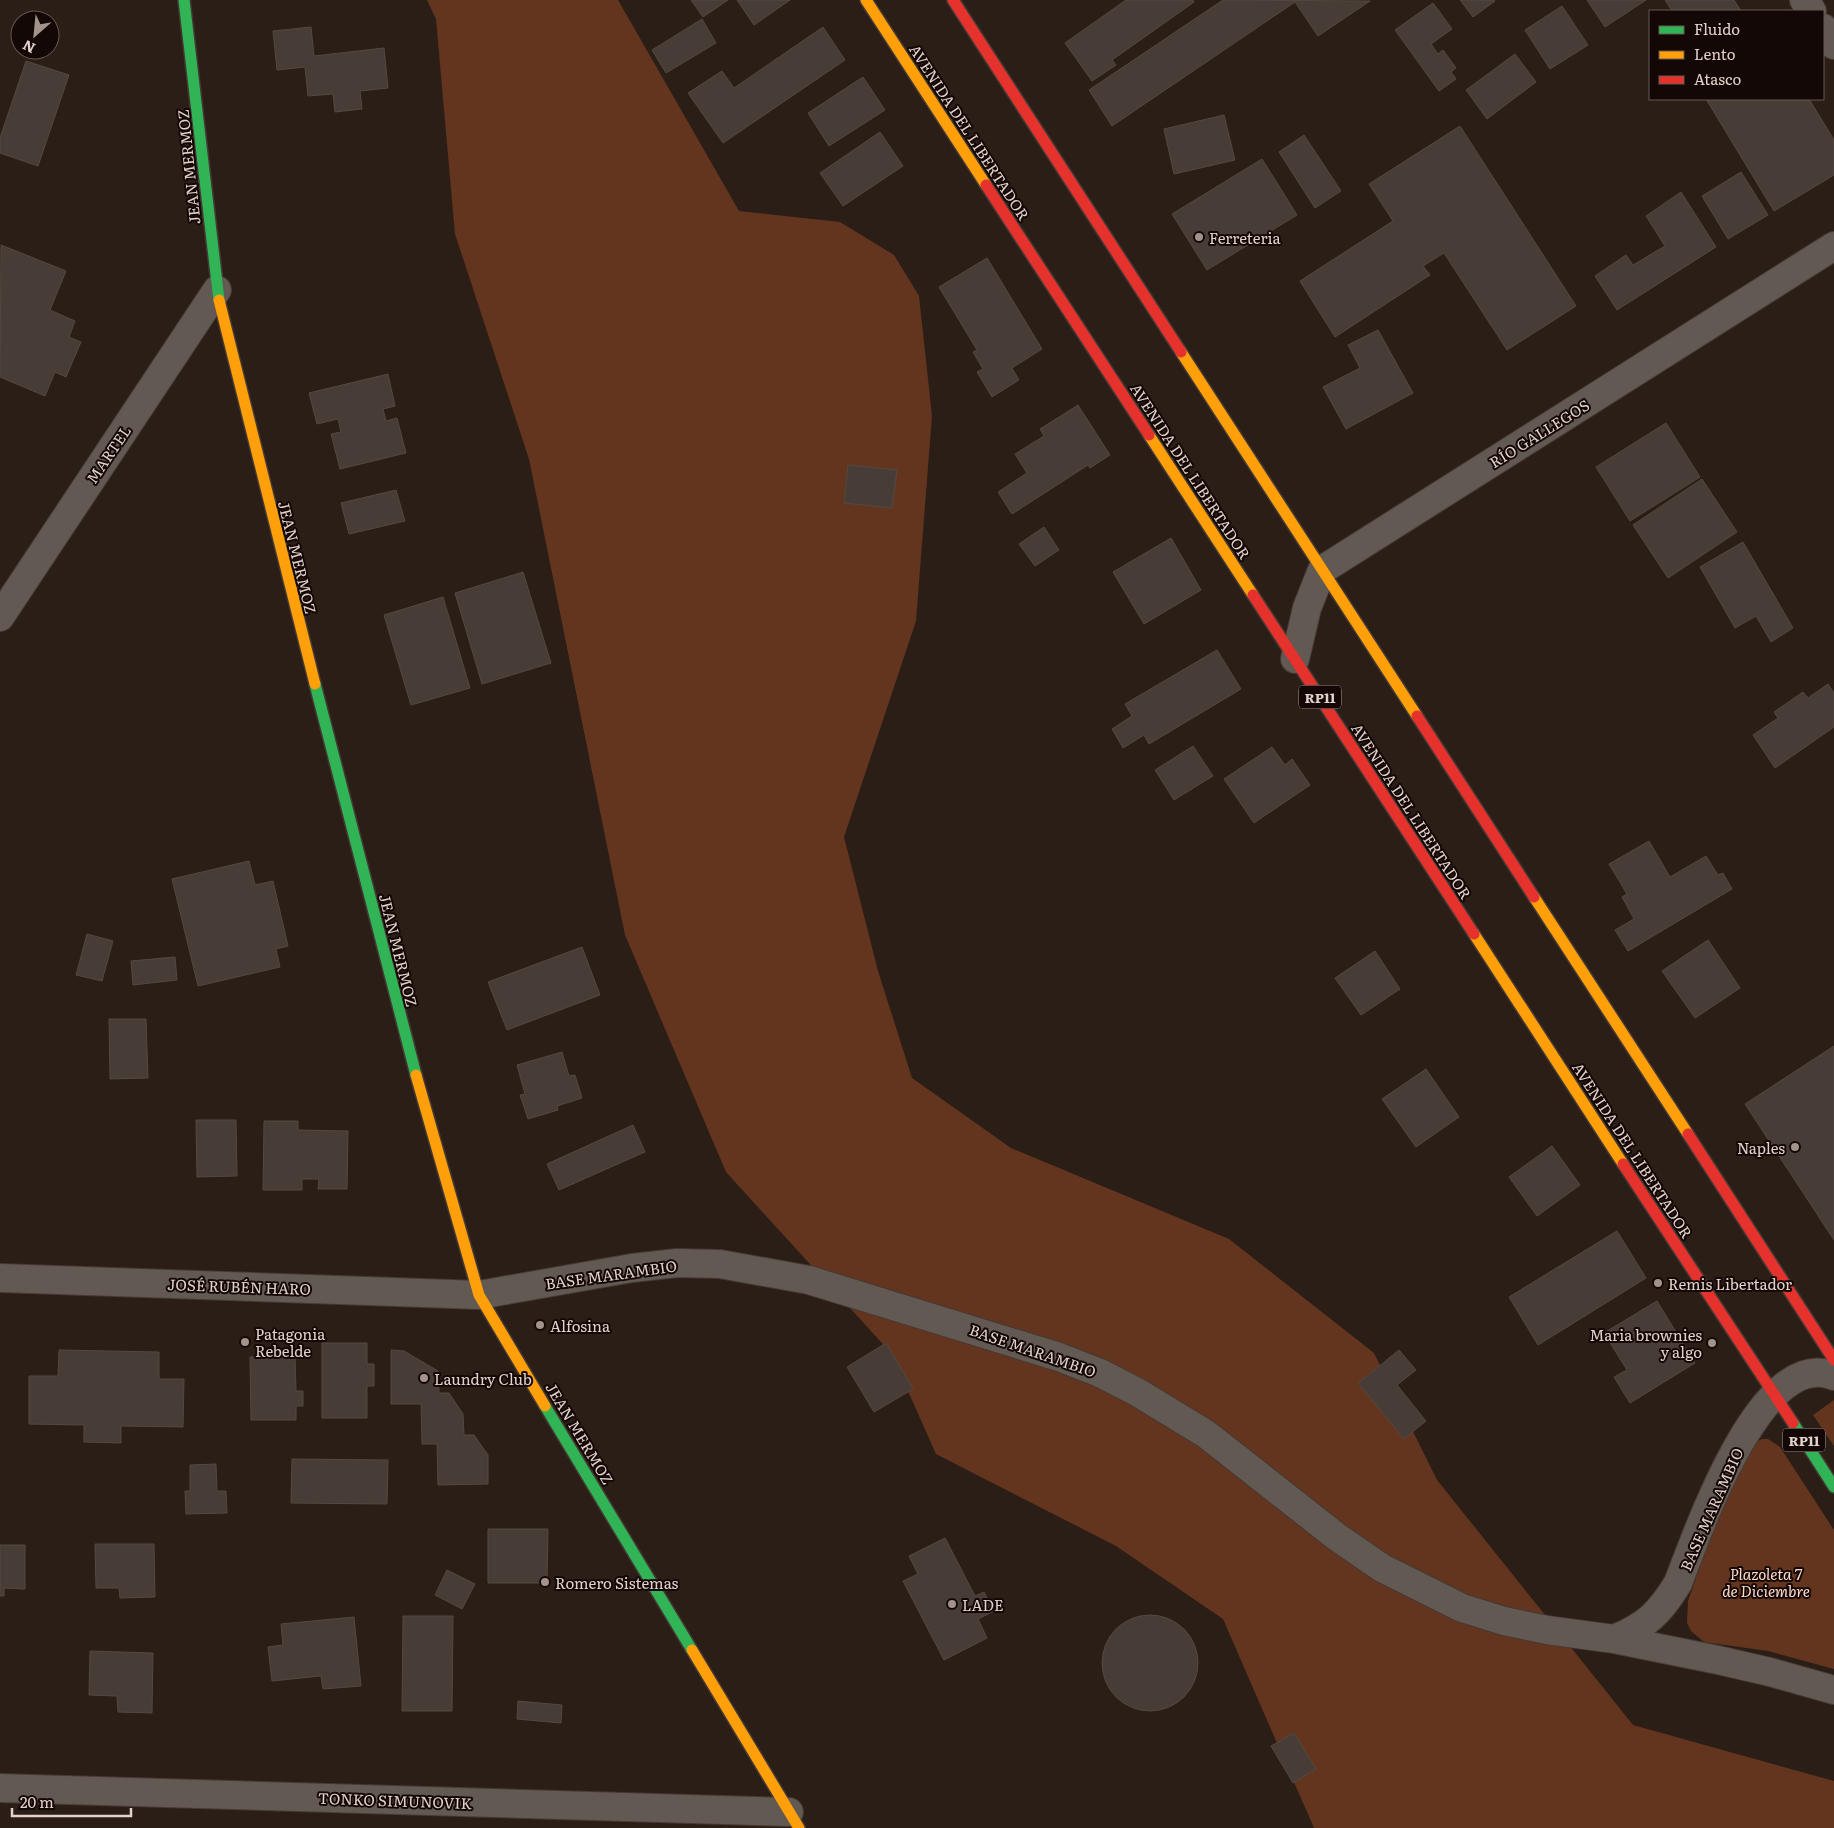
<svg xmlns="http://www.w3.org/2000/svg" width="1834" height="1828" viewBox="0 0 1834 1828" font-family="Literata,serif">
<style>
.green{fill:#63351f}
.building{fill:#483d36;stroke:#544842}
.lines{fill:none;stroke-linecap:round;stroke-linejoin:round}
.street-casing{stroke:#453935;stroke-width:30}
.fast-casing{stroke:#453935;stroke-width:14}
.slow-casing{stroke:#453935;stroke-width:14}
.jam-casing{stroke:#453935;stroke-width:14}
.street{stroke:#635953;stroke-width:28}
.fast{stroke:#30b455;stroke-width:11}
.slow{stroke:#ff9f0a;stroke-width:11}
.jam{stroke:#e5322d;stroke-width:11}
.poi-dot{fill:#a3938c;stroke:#130805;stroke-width:2}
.labels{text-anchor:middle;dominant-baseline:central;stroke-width:4;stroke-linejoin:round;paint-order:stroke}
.shield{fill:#130805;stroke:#a59590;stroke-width:1}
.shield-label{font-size:14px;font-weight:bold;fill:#e3d2cb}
.street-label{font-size:15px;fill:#e3d2cb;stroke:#130805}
.poi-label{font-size:15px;fill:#e3d2cb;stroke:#130805;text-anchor:start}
.park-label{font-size:15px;font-style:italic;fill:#fedbcb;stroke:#130805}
</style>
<rect width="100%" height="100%" fill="#2b1e17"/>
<path class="green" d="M427,0H618L739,211L840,222L894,255L919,296L932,416L916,621L844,837L878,971L912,1078L1011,1148L1229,1239L1374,1353L1437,1480L1633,1725L1834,1781V1828H1314L1223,1619L1116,1546L936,1454L891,1353L726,1172L625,935L529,459L455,234L436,19Z
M1834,1400V1446L1813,1415Z
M1762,1439H1768L1780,1447L1834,1530V1669L1768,1651L1704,1642L1691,1631L1687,1623L1688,1601L1729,1483L1756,1442Z"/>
<path class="building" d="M691,0H728L703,17Z
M737,0H790L754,25Z
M1126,0H1193L1194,2L1112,60L1116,65L1092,81L1065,43Z
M1223,0L1370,1L1318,36L1295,2L1112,126L1089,90Z
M1460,0H1494L1495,1L1473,17Z
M1587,0H1646L1605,27Z
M1665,0H1734L1741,11H1672Z
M1433,3L1452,29L1431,44L1438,54L1443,50L1456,68L1451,72L1456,79L1439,91L1395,30Z
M1562,6L1588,45L1550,69L1525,30Z
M702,19L716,43L666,73L652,50Z
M311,27L314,56L384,48L388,88L360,91L362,109L335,112L333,94L308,96L305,67L277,70L273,31Z
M823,27L845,60L723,143L688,93L722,71L734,88Z
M1515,54L1536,82L1487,119L1466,90Z
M26,61L69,75L38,166L0,153V138Z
M863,77L885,110L829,146L808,113Z
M1706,99H1796L1797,101L1809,99L1834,140V175L1774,211Z
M1224,115L1235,160L1174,174L1164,129Z
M1460,126L1576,306L1507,350L1444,253L1423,266L1430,275L1335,337L1300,281L1393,221L1369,184Z
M880,132L903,166L843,206L820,173Z
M1304,135L1341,191L1315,208L1279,152Z
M1262,159L1297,215L1207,270L1172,214Z
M1741,172L1768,215L1728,239L1702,196Z
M1681,192L1716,247L1617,310L1595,276L1626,255L1633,265L1665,246L1646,216Z
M1,245L66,271L50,310L75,321L69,337L81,342L66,377L55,372L45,396L0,377Z
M987,258L1042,349L1012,368L1019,380L992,397L977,372L983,369L973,352L977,350L939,287Z
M1378,330L1413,393L1346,429L1323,387L1360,368L1348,345Z
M388,374L395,406L383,409L386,421L397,418L406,453L340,469L331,434L341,432L338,419L317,424L309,393Z
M1078,405L1110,455L1090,468L1088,465L1012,514L998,492L1027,473L1015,454L1044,436L1040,429Z
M1666,423L1700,477L1630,521L1596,467Z
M848,465L897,470L892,508L844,503Z
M1702,479L1737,532L1668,578L1633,525Z
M396,490L405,521L349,534L341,503Z
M1044,527L1059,550L1035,566L1019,544Z
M1171,538L1201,590L1144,624L1113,572Z
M1743,542L1793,628L1771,642L1756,616L1735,628L1700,567Z
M523,572L551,663L482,684L455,593Z
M443,597L470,688L411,705L384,615Z
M1217,650L1241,689L1149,744L1144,735L1123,748L1112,729L1132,716L1125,704Z
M1828,684L1834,693V727L1775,768L1753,735L1778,718L1774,712L1803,692L1808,698Z
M1193,746L1213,776L1174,800L1155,770Z
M1272,747L1285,765L1292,759L1310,785L1254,823L1224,779Z
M1649,841L1670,877L1706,856L1718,875L1723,873L1732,889L1628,951L1615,930L1634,919L1622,897L1627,894L1609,864Z
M249,861L255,885L273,881L288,946L276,949L280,967L198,986L172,879Z
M87,934L113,941L102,981L76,975Z
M1708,940L1740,988L1695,1018L1662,971Z
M582,947L600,995L507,1030L488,982Z
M1375,951L1400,989L1361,1015L1335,978Z
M175,957L177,980L133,985L131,961Z
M109,1019H146L148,1078L110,1079Z
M1834,1046V1240L1745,1104Z
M562,1052L569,1076L575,1075L582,1098L557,1106L558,1110L528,1119L520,1095L525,1094L517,1065Z
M1426,1069L1459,1117L1416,1147L1382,1099Z
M196,1120H236L237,1176L197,1177Z
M264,1121H298V1130L348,1131L347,1189H318L319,1179H302V1190H263Z
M633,1125L645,1152L559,1190L547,1164Z
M1552,1146L1580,1185L1537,1216L1509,1177Z
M1617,1231L1646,1278L1538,1345L1509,1297Z
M1657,1301L1695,1363L1630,1403L1614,1377L1627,1370L1604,1333Z
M322,1343H367V1364H374V1386H367V1418H322Z
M886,1343L913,1389L874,1412L847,1367Z
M59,1350L159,1352V1379H184L183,1427L121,1426V1443L84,1442V1425L29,1424V1376H58Z
M391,1350L404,1351L438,1371L439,1393H449L463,1414L464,1435H474L488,1455V1484L438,1485L437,1444H422L421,1404H391Z
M1399,1350L1416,1370L1397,1385L1426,1421L1404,1439L1358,1383Z
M250,1357H295L296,1391H303V1406H296V1420H251Z
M292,1459L388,1460L387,1504L291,1503Z
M216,1464L217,1491H226L227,1513L186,1514L185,1491H190V1465Z
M488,1529H548L547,1583H488Z
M945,1538L975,1596L984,1592L994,1611L978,1619L987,1638L944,1660L903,1581L918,1574L909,1556Z
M95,1544H154L155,1597L120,1598L119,1588H96Z
M0,1545H25V1589L4,1588V1596H0Z
M447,1570L475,1584L462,1609L435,1595Z
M1102 1663a48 48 0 1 1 96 0a48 48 0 1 1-96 0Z
M403,1616H453L452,1711H402Z
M354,1617L361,1686L323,1689L321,1676L272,1681L268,1647L283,1645L281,1624Z
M90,1651L153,1653L152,1713L118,1712L117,1696L89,1695Z
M518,1701L562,1705L561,1723L517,1719Z
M1294,1733L1316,1769L1293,1783L1271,1746Z"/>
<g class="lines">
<g class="street-casing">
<path id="street" d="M1804,0L1812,11
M1823,28L1834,45
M0,617L217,290
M1295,659L1307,608L1322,570L1834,246
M0,1278L479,1295L632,1268L677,1263L720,1264L809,1280L1059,1357L1100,1373L1137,1392L1206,1434L1337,1537L1382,1568L1462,1608L1504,1621L1547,1630L1614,1639L1718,1660L1770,1672L1834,1690
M1614,1639C1646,1626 1660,1613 1678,1583C1697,1535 1761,1345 1834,1376
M0,1788L789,1812"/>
</g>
<g class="fast-casing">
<path id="fast" d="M184,0L219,300
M315,684L416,1075
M545,1406L692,1650
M1793,1423L1834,1487"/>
</g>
<g class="slow-casing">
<path id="slow" d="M866,0L986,185
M219,300L315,684
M1181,352L1417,716
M1149,435L1253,595
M1534,897L1688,1134
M1474,934L1623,1164
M416,1075L479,1295L545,1406
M692,1650L799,1828"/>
</g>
<g class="jam-casing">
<path id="jam" d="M953,0L1181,352
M986,185L1149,435
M1253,595L1474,934
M1417,716L1534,897
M1688,1134L1834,1360
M1623,1164L1793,1423"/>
</g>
<use href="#street" class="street"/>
<use href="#fast" class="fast"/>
<use href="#slow" class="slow"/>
<use href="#jam" class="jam"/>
</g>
<g class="poi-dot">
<circle cx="1199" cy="237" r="5"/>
<circle cx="1795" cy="1147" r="5"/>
<circle cx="1658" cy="1283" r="5"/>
<circle cx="540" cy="1325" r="5"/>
<circle cx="245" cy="1342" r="5"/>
<circle cx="1712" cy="1343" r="5"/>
<circle cx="424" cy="1378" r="5"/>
<circle cx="545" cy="1582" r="5"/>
<circle cx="952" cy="1604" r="5"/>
</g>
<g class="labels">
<g class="shield">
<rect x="1299" y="685.5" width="42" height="23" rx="4"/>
<rect x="1783" y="1428.5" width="42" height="23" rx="4"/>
</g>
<g class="shield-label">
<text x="1320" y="697">RP11</text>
<text x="1804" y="1440">RP11</text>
</g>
<g class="street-label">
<text transform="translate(970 132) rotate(57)">AVENIDA DEL LIBERTADOR</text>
<text transform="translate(188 167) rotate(-96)">JEAN MERMOZ</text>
<text transform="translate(1539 433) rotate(-32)">RÍO GALLEGOS</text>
<text transform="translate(108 454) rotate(-56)">MARTEL</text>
<text transform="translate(1191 471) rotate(57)">AVENIDA DEL LIBERTADOR</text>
<text transform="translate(298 557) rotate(76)">JEAN MERMOZ</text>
<text transform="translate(1412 811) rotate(57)">AVENIDA DEL LIBERTADOR</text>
<text transform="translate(399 950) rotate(76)">JEAN MERMOZ</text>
<text transform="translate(1633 1150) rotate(57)">AVENIDA DEL LIBERTADOR</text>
<text transform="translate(611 1274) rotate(-8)">BASE MARAMBIO</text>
<text transform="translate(239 1286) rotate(2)">JOSÉ RUBÉN HARO</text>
<text transform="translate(1033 1350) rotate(19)">BASE MARAMBIO</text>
<text transform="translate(580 1433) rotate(59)">JEAN MERMOZ</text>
<text transform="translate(1711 1509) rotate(-66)">BASE MARAMBIO</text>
<text transform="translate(395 1800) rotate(2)">TONKO SIMUNOVIK</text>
</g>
<g class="poi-label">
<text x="1209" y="237">Ferreteria</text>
<text x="1785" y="1147" text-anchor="end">Naples</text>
<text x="1668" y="1283">Remis Libertador</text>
<text x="550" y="1325">Alfosina</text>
<text x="255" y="1333">Patagonia<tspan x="255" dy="17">Rebelde</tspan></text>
<text x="1702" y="1334" text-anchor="end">Maria brownies<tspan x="1702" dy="17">y algo</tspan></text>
<text x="434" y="1378">Laundry Club</text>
<text x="555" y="1582">Romero Sistemas</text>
<text x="962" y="1604">LADE</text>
</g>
<g class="park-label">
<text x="1766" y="1573">Plazoleta 7<tspan x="1766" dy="17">de Diciembre</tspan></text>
</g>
</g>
<rect x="1649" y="10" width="175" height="90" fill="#130805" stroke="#665954"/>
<rect x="1659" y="26" width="25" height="8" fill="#30b455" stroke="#665954"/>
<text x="1694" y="35" font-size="15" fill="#e3d2cb">Fluido</text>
<rect x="1659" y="51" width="25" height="8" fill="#ff9f0a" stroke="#665954"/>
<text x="1694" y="60" font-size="15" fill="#e3d2cb">Lento</text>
<rect x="1659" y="76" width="25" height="8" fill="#e5322d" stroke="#665954"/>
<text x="1694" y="85" font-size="15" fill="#e3d2cb">Atasco</text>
<g transform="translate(35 35) rotate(207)"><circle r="24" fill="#130805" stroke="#665954"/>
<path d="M0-4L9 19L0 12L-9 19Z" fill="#a3938c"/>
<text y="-8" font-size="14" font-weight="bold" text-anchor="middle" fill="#e3d2cb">N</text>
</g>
<path d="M12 1808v8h119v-8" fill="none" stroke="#e3d2cb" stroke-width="2.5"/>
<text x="20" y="1808" font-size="15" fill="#e3d2cb" stroke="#130805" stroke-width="4" paint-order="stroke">20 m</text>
</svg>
